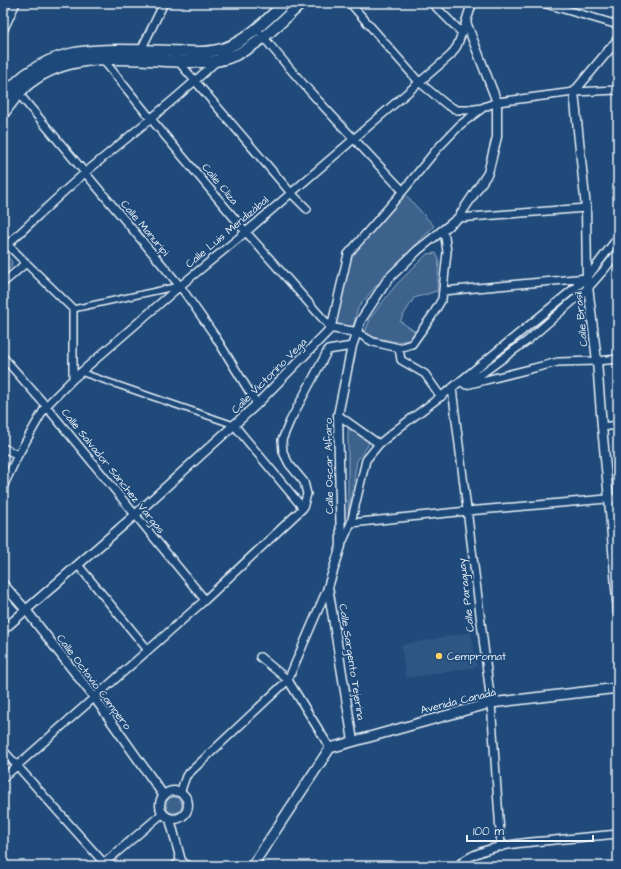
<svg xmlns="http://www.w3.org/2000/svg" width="621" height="869" viewBox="0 0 621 869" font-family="'Architects Daughter',sans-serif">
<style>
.built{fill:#2e5683}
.green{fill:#3c628c;stroke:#92aac2}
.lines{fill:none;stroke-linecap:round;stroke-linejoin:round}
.pedestrian-casing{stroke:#e8f1f8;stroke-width:8}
.minor-casing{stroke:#e8f1f8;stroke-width:10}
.tertiary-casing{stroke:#e8f1f8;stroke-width:11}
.secondary-casing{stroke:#e8f1f8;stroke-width:12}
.primary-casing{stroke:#e8f1f8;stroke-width:13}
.pedestrian{stroke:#1f4a7a;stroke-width:5}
.minor{stroke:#1f4a7a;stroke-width:7}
.tertiary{stroke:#1f4a7a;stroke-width:8}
.secondary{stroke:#1f4a7a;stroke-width:9}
.primary{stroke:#1f4a7a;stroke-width:10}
.poi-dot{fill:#ffd166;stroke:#1f4a7a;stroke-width:1.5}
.labels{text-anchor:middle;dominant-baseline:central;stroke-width:3.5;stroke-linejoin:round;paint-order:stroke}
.street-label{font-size:11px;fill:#e8f1f8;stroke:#1f4a7a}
.poi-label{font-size:11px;fill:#e8f1f8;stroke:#1f4a7a;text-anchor:start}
</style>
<rect width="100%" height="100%" fill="#1f4a7a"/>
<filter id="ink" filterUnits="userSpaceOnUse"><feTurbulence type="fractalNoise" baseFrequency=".025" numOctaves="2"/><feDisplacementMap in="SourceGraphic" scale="8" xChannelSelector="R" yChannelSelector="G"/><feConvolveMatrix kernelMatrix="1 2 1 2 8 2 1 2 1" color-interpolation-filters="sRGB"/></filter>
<g filter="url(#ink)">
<path class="built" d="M471,632L477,667L406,678L401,645Z"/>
<path class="green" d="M404,193L434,226L375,287L358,308L353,326L346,331L328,321L342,270L350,253Z
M3,251L12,262L11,267L3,275Z
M436,253L439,260L437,291L414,298L400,321L417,333L409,340L396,342L364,335L371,317L396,285L427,254Z
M349,428L369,442L367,447L357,461L348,515V431Z
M166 805a8 8 0 1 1 16 0a8 8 0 1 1-16 0Z"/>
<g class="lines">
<g class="pedestrian-casing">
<path id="pedestrian" d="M73,309L179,286
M80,372L234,425"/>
</g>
<g class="minor-casing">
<path id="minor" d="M350,3L419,82L447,105L457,110H468L482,108
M432,3L462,33
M543,3L618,25
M3,31L16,3
M261,34C305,89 355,140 403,191
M171,51L178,61L291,193L307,209
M140,52L164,3
M101,57L151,119L246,232L331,328
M19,94L180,286L215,336L257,404
M458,218L586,208
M3,240L26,263L73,309V379
M8,244C34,220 59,195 86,172C135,131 186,92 231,47
M3,283L26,263
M443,291L587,278
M331,328L348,254L403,191L437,149L460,125L484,107L497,102L574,92L618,90
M356,332L373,342L399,348L412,344L432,316L442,299L447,252L445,237L441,231
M399,348L401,360L425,374L441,397
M3,357L46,406L205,600
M463,383L480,375L528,340L589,287L604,270L618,252
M466,385L558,362L597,361L618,359
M452,388L491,703L501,847
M338,415L379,444
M234,425L303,508
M602,427L618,425
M3,448L18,455
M3,487L18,455L46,406L73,379L180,286L246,232L451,55L457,46L466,22
M351,523L467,511L618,498
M341,545L351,523L366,460L379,444L400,427L452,388L587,278L618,237
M78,565L148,650
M260,657L288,680L330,748
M3,750L104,863
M3,778L205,600L303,508L307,494L304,482L289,464L283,452L282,440L290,421L328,350L352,346
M180,793L186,776L288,680L328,587
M102,865L163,813
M174,866L181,861
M457,866C481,844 523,843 554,840C575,838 597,836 618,834"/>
</g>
<g class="tertiary-casing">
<path id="tertiary" d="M618,39L574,92L586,208L587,278L597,361L602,427L609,499L618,613
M3,584L26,610L94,697L164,796
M3,630L135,515L257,404L331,328L356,332
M353,741L328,587L341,546L338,415L352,346L361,320L388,279L418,250L458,218L488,173L497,137V102L466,22L472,3
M160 805a14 14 0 1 1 28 0a14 14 0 1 1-28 0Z
M170,819L181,861L187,866"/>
</g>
<g class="secondary-casing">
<path id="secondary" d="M252,866L330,748L491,703L618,688"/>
</g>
<g class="primary-casing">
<path id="primary" d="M3,97C11,88 19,78 29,72C58,52 85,50 119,50C136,50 153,50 171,51C188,52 208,54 225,48C248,40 267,19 285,3
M3,114C11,103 20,90 31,82C65,56 109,58 149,60C166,61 184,62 201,62C210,62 219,61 228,58C257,48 279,23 302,3"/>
</g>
<use href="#pedestrian" class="pedestrian"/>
<use href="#minor" class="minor"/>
<use href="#tertiary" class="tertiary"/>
<use href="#secondary" class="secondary"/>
<use href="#primary" class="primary"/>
</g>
</g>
<circle class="poi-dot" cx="439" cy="656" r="4"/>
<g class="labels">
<g class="street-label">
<text transform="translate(220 184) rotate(50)">Calle Cliza</text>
<text transform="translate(145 228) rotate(50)">Calle Manuripi</text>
<text transform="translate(227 232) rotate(-40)">Calle Luis Mendizábal</text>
<text transform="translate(581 319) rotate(-96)">Calle Brasil</text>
<text transform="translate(269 376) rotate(-45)">Calle Victorino Vega</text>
<text transform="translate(329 466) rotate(-91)">Calle Oscar Alfaro</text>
<text transform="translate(113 471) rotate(51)">Calle Salvador Sánchez Vargas</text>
<text transform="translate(466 595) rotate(-97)">Calle Paraguay</text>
<text transform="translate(352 662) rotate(81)">Calle Sargento Tejerina</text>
<text transform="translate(94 682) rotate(53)">Calle Octavio Campero</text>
<text transform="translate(458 701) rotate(-14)">Avenida Canadá</text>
</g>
<g class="poi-label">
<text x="447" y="656">Cempromat</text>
</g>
</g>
<rect width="621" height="869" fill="none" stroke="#1f4a7a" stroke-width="16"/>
<rect x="8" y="8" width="605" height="853" fill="none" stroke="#e8f1f8" stroke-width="1.5" filter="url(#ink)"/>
<path d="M467 835v6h126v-6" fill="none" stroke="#e8f1f8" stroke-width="2"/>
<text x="473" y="835" font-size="12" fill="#e8f1f8" stroke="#1f4a7a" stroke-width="3" paint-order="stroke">100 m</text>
</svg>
